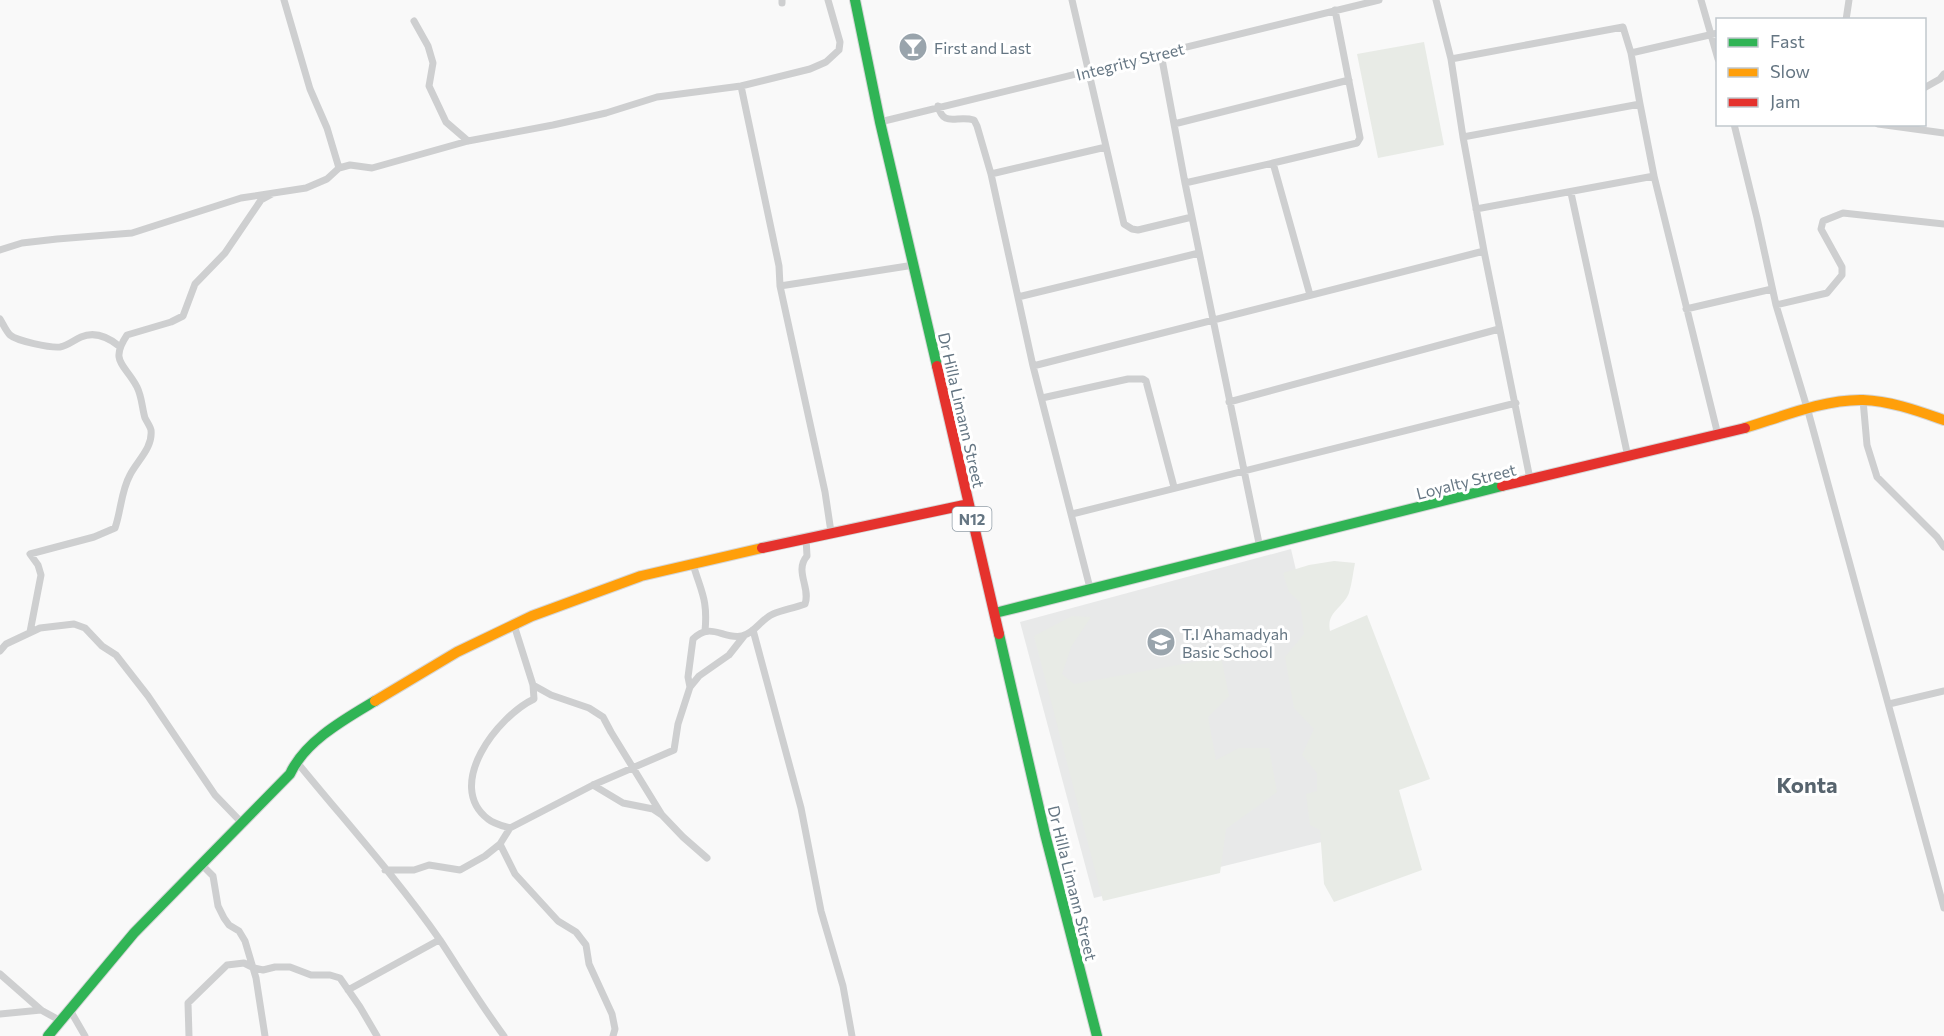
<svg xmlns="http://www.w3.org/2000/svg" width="1944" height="1036" viewBox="0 0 1944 1036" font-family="Commissioner,sans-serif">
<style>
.built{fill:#e8e9e9}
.green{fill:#e8ebe6}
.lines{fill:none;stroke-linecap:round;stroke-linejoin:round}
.fast-casing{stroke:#d5d6d7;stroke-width:12}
.slow-casing{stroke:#d5d6d7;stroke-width:12}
.jam-casing{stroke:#d5d6d7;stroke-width:12}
.street{stroke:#cecfd0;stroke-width:7}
.fast{stroke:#30b455;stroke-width:10}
.slow{stroke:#ff9f0a;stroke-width:10}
.jam{stroke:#e5322d;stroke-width:10}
.labels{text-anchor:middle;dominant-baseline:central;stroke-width:6;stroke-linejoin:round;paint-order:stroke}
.shield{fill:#fff;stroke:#939fa8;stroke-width:1.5}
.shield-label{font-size:15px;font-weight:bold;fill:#657683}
.poi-label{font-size:16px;fill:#657683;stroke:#fff;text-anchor:start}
.street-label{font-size:16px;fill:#657683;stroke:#fff}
.district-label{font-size:22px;font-weight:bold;fill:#57646e;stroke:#fff}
</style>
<rect width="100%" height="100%" fill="#f9f9f9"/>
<path class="built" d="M1291,549L1358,833L1094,898L1020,622Z"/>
<path class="green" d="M1424,42L1444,145L1378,158L1357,54Z
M1334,561L1355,563C1353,573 1352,583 1349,593C1343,608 1326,612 1330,631L1367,615L1430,779L1399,790L1422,870L1334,902L1324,884L1320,830L1310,825L1306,794L1317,791V773L1302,755L1314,729L1294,708L1285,657L1304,634L1300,602L1289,592L1283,573L1309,565Z
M1072,616L1091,617L1071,647L1062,674L1074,684L1221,657L1229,696L1208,717L1216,760L1239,748H1269L1277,792L1226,829L1220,873L1103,901L1034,636Z"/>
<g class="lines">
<g class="fast-casing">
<path id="fast" d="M855,0L880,122L937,366
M995,613L1502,486
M999,634L1045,834L1097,1036
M48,1036L134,933L290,774C305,741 345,719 375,701"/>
</g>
<g class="slow-casing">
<path id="slow" d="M1745,428C1781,417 1825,399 1863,400C1891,401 1918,411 1944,420
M375,701L457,652L532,616L641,576L762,548"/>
</g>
<g class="jam-casing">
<path id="jam" d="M937,366L999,634
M1502,486L1745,428
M762,548L969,504"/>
</g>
<path class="street" d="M284,0L310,89L327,128L339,168
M1072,0L1124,224L1132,229L1138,230L1192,217
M1436,0L1451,59L1463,137L1484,251L1530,479
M1701,0L1718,59
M782,3V0
M1846,20L1849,0
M414,21L428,46L433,63L429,86L446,122L468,141
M1631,53L1718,33
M1161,54L1185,183L1260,548
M1451,59L1623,27L1631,53L1640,104L1463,137
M741,86L779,266L780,286L825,492L831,532
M1924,88L1940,79L1944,74
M938,106C944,128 956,115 974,120L977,126L991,174L1033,366L1090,588
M880,122L1379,0
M1174,124L1349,80
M1734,124L1757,218L1776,305L1808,411L1944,908
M1878,124L1944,133
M1273,163L1357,143L1360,138L1335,10
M991,174L1106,147
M1654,176L1718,435
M1185,183L1273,163L1310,295
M1571,193L1628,457
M1476,209L1654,176L1640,104
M0,250L22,243L57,239L132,233L241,198L306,188L327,179L339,168L350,165L372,168L468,141L553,125L606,113L657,97L741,86L810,69L826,62L839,50L840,42L828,0
M780,286L914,265
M1018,297L1199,253
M1776,305L1827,293L1842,275V267L1821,229L1823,221L1843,213L1944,224
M1686,309L1772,289
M0,319C3,324 6,331 10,335C17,341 50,348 60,347C67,346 74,340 81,337C95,331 108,337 119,346
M1033,366L1484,251
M1042,398L1128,379H1143L1146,381L1174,487
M1863,400L1867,445L1877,477L1937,537L1944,547
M1229,402L1499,329
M1072,514L1516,403
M693,564C701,592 708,599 705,631
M753,630L801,808L821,911L843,986L852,1036
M30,632L41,575L38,565L30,554L94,537L115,528C121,511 121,491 130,475C137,461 153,448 151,430C150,426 147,422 145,418C142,408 142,397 137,387C125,364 109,362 127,335L171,322L183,316L195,284L225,253L261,200L272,194
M0,651L6,644L40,628L74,624L85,628L102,646L116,655L148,696L215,795L241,822
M533,685L551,695L589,708L603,717L611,732L662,815
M690,687L699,676L729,655L744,636
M1889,704L1944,691
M296,761C344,820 396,877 440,940C461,972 481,1005 504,1036
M593,785L623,803L653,809L662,815L683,837L707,858
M510,828C503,826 494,824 488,819C444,785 498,716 534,699L533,685L514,625
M500,844L515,874L558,921L576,932L586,945L589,964L612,1014L615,1029L613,1036
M201,864L213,876L218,906L224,918L229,925L239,931L245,941L256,978L265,1036
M385,870H414L429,865L460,870L485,856L500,844L510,828L593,785L674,750L678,724L690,687L688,677L693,639C711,621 723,640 742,636C755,633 761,619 773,614C783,610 794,608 805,604C811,588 794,571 807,556L806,538
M0,974L41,1010L61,1021
M348,990L439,940
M70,1010L85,1036
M0,1014L41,1010
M189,1036L188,1003L227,965L244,963L254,968L263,970L275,967H290L311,975H330L340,978L360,1007L377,1036"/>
<use href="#fast" class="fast"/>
<use href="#slow" class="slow"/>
<use href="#jam" class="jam"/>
</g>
<defs>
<g id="bar-disc" transform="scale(1.5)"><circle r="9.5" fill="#99a4ac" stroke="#fff"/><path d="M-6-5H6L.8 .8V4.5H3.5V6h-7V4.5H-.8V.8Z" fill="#fff"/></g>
<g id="school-disc" transform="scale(1.5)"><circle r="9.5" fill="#99a4ac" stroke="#fff"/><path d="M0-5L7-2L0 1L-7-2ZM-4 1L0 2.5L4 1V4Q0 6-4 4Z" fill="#fff"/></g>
</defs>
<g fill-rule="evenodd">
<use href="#bar-disc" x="913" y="47"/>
<use href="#school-disc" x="1161" y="642"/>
</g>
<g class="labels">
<rect class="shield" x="952.5" y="507" width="39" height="24" rx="4.5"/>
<g class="shield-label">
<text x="972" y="519">N12</text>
</g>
<g class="poi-label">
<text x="934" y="47">First and Last</text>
<text x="1182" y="633">T.I Ahamadyah<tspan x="1182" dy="18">Basic School</tspan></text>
</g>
<g class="street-label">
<text transform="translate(1130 61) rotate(-14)">Integrity Street</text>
<text transform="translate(962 410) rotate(77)">Dr Hilla Limann Street</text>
<text transform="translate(1466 481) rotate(-14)">Loyalty Street</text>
<text transform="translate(1073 883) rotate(76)">Dr Hilla Limann Street</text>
</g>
<g class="district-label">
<text x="1807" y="784">Konta</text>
</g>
</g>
<rect x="1716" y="18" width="210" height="108" fill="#ffffff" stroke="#c1c8cd" stroke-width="1.5"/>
<rect x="1728" y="38" width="30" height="9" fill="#30b455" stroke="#c1c8cd" stroke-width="1.5"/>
<text x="1770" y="48" font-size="18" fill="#657683">Fast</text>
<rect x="1728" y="68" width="30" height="9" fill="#ff9f0a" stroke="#c1c8cd" stroke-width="1.5"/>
<text x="1770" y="78" font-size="18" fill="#657683">Slow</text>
<rect x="1728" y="98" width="30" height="9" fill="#e5322d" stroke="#c1c8cd" stroke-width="1.5"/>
<text x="1770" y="108" font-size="18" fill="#657683">Jam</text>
</svg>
